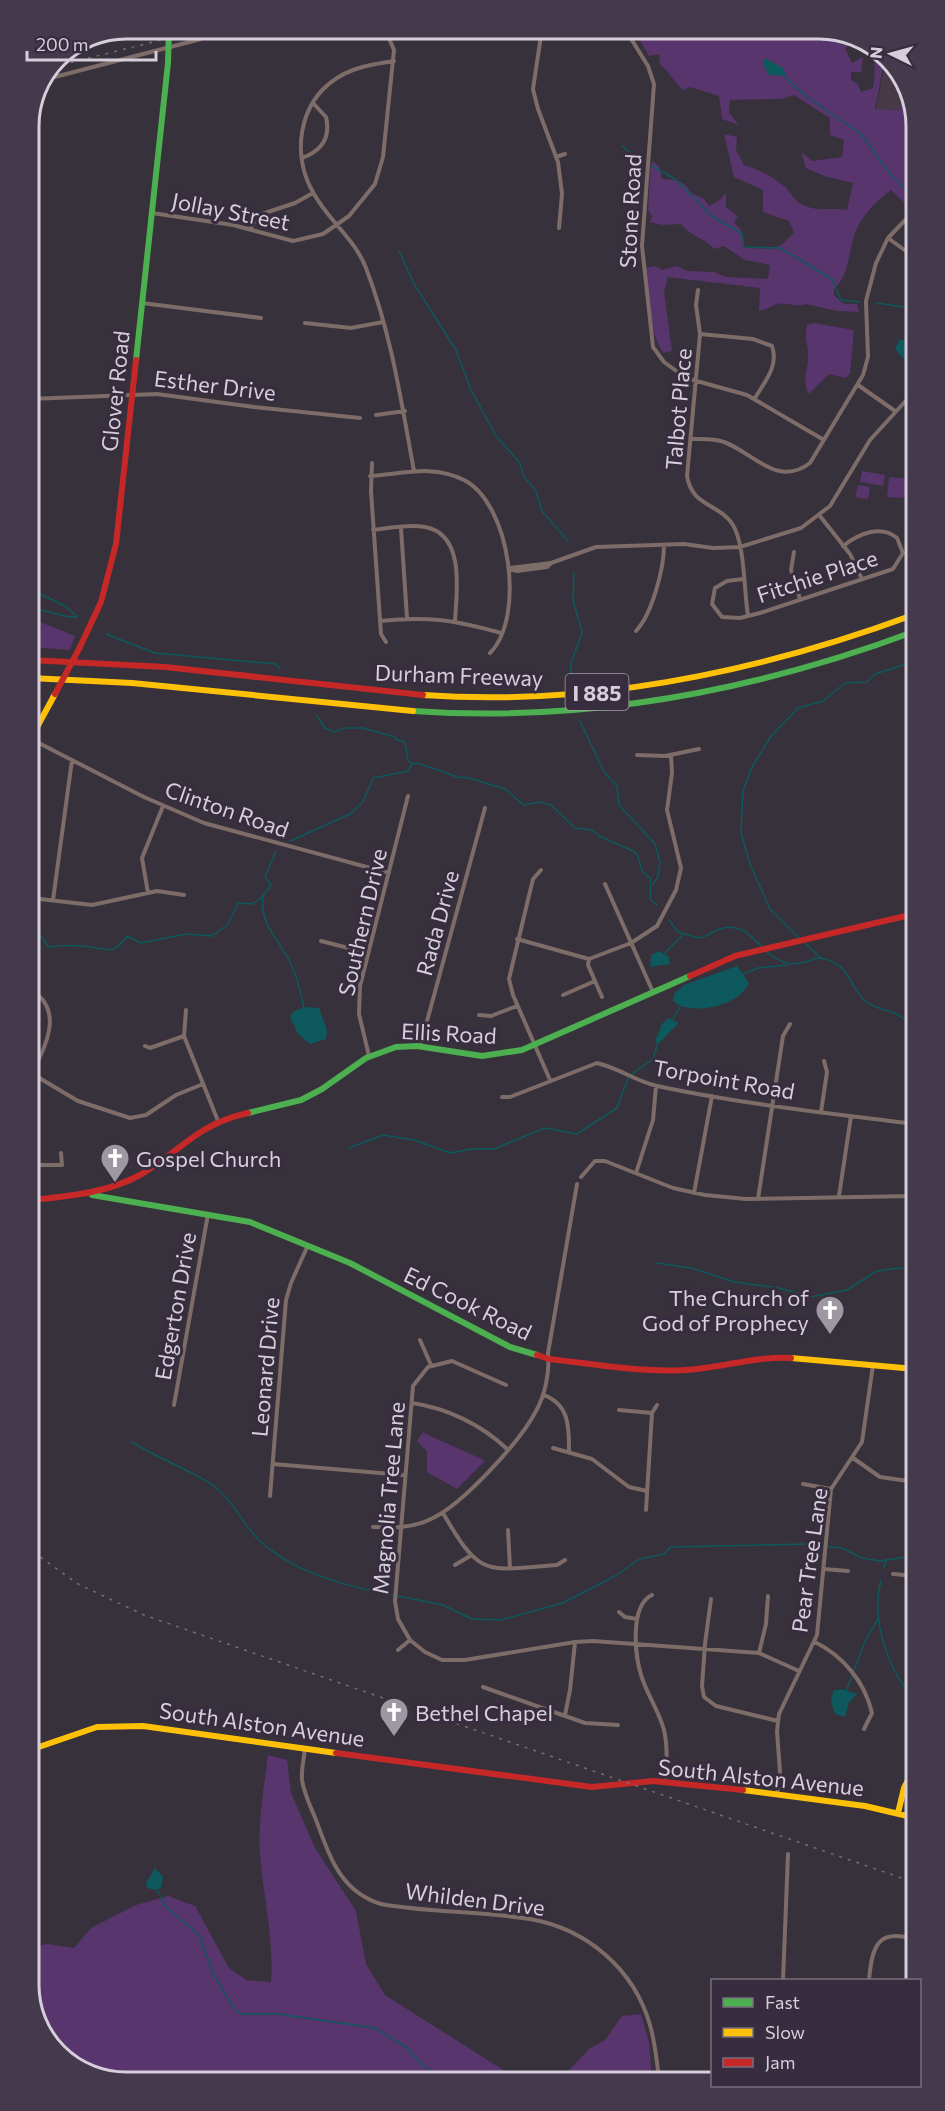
<svg xmlns="http://www.w3.org/2000/svg" width="945" height="2111" viewBox="0 0 945 2111" font-family="Commissioner,sans-serif">
<style>
.industrial{fill:#473a46}
.green{fill:#58356d}
.water{fill:#0d595d}
.lines{fill:none;stroke-linecap:round;stroke-linejoin:round}
.stream{stroke:#0d595d;stroke-width:1.5}
.street{stroke:#7e6c68;stroke-width:4}
.fast{stroke:#4caf50;stroke-width:6}
.slow{stroke:#ffc107;stroke-width:6}
.jam{stroke:#c62828;stroke-width:6}
.rail{stroke:#786d6f;stroke-width:1.5;stroke-dasharray:3 6;stroke-linecap:butt}
.jam-bridge{stroke:#c62828;stroke-width:6}
.labels{text-anchor:middle;dominant-baseline:central;stroke-width:6;stroke-linejoin:round;paint-order:stroke}
.shield{fill:#382d3f;stroke:#a79eac;stroke-width:1.5}
.shield-label{font-size:21px;font-weight:bold;fill:#d6cfdb}
.street-label{font-size:22px;fill:#d6cfdb;stroke:#382d3f}
.poi-label{font-size:22px;fill:#d6cfdb;stroke:#382d3f;text-anchor:start}
.rim{fill:none;stroke:#d6cfdb;stroke-width:3}
</style>
<rect width="100%" height="100%" fill="#37313b"/>
<path class="industrial" d="M886,58L911,94V113L876,110Z"/>
<path class="green" d="M633,29H826L832,31L833,37H839L840,44L847,45L845,49L852,63L863,57L861,72H851V80L858,84L861,92L873,88C876,74 873,62 876,48L879,49L884,61L875,109L900,111L903,83L911,94L912,201L907,205L891,190C878,200 865,212 857,228C848,247 851,274 834,289V295L844,304H857L859,312L838,311L805,304C796,308 788,302 778,304C770,305 768,311 759,310L760,288L668,277L664,292L672,351L663,353C648,329 649,296 645,268L655,266L662,270L677,266L687,271L714,272L726,277L768,279L770,265L745,260L724,246L714,249C704,237 691,237 681,224L663,225L650,222L652,216L648,210L651,163L654,162L659,166L662,179C675,180 685,180 691,193L704,199L709,206L720,200L726,192V207L738,217L734,222L741,230L744,248C770,248 777,254 794,232L789,221L763,212V190L734,177L724,134L737,137L736,150L744,165C760,170 772,176 785,187C791,192 794,201 801,204C819,213 829,207 847,210L853,183L824,176L806,168L801,152L812,161L842,157L844,140L830,135V118L794,95L781,99L730,100L729,113L739,125L722,119L719,96L690,87L684,90C674,83 670,72 660,64L659,54L649,56Z
M813,323L854,330L850,373L846,378L829,374L809,394C801,382 809,367 808,355C808,342 804,341 807,325Z
M862,471L885,475L883,486L860,482Z
M889,477L909,479L906,498L887,497Z
M858,485L870,487L868,499L855,497Z
M30,618L75,636L70,650L30,647Z
M423,1432C443,1443 465,1450 485,1461L457,1489L427,1472V1451L417,1441Z
M268,1755L287,1760L291,1793L315,1848L356,1911L366,1964L385,1995L519,2080L214,2082L95,2073L66,2062L34,2017V1947L47,1944L74,1948L91,1928L136,1905L168,1896L195,1906L229,1968L246,1980L271,1982C274,1938 263,1896 260,1852C258,1820 264,1787 268,1755Z
M641,2014L649,2042L652,2079H561L589,2049L605,2040L622,2016Z"/>
<path class="water" d="M767,59L783,68L786,76L769,75L763,64L764,59Z
M900,339L912,342V368L895,349Z
M659,951L669,957L670,964L650,967L651,955Z
M737,966L749,983C740,1006 691,1017 673,1001L674,994L684,985Z
M304,1007L319,1008L327,1030L326,1039L310,1044L298,1034L290,1017L293,1012Z
M668,1018L679,1023L658,1044L655,1041L662,1024Z
M841,1689L857,1694L849,1702L845,1717L835,1714L831,1702L833,1691Z
M155,1868L163,1877L161,1888L156,1890L147,1888L146,1883Z"/>
<g class="lines">
<path class="stream" d="M785,77L806,96L861,134L888,171L912,197
M622,146L642,161
M652,166L675,179L712,216L742,234L744,247L780,248L832,279L841,300L859,302
M399,251L414,284L456,350L471,390L496,436L520,463L524,477L536,491L542,511L568,541
M877,303L904,307L912,313
M30,589L67,607L77,617C60,618 45,608 30,609
M106,634L155,653L276,664L279,668
M570,684L571,664L582,632L573,600L574,573
M317,716L325,728L334,732L344,728H363L395,737L397,740L405,742L408,761L411,763
M580,721L604,772L617,786L619,805L655,844L660,862L658,876L653,885
M412,764L418,763L457,777L469,778L505,789L524,805L539,802L551,805L575,828L591,830L599,836L633,851L638,856L642,871L651,879L650,899L657,905
M290,841L350,814L363,802L373,778L408,771L412,765
M263,897C259,923 279,940 290,962C297,976 301,993 304,1008
M669,920L678,932L699,938C706,937 710,933 717,930C737,922 749,933 762,947
M31,933H38L49,947C63,945 77,945 91,947C111,950 113,955 127,936L141,943L186,934L212,936L228,924L238,903L253,904L263,896L271,885L265,877L276,851
M800,939L770,909L750,864L741,833L743,791L752,767L771,736L798,708L823,701L845,683L867,682L875,674L913,662
M804,942L821,958
M765,950C782,966 796,967 817,958C850,961 848,984 864,1000C873,1008 883,1009 894,1013C901,1015 907,1022 914,1025
M664,954L684,934
M743,974L758,968L788,965
M673,1019L681,1005
M632,1074L653,1059L658,1043
M349,1148L383,1135L414,1140L451,1153L471,1149H494L545,1128L577,1134L617,1108L628,1078
M657,1263L691,1268L735,1282L779,1288L811,1297L847,1290L877,1271L897,1268L914,1269
M132,1442C158,1459 189,1469 214,1486C232,1500 240,1519 255,1536C289,1572 345,1586 393,1595
M884,1567L886,1561
M881,1580C871,1618 886,1664 910,1695
M398,1596L443,1605L472,1619L501,1620L563,1603L615,1576L640,1559L664,1554L671,1547L806,1544L842,1548L862,1558L880,1561L912,1556L915,1552
M846,1691L866,1639L878,1619
M158,1891L165,1906L199,1935L214,1975L234,2009L241,2014H278L375,2028L407,2048L423,2066L443,2080"/>
<path class="street" d="M542,29L533,89L538,109L558,162L562,194L559,228
M625,29L648,66L654,84L642,246L653,347L664,362L686,378L747,395L824,440
M394,61C374,64 354,67 337,78C298,103 291,156 314,194C329,221 355,239 366,268C392,336 401,401 414,471
M47,79L197,40L227,29
M556,157L565,154
M302,158C321,151 331,138 326,117L313,103
M152,213L233,225L293,241L323,234L349,216L375,184L383,157L394,50L385,29
M250,229L259,215L295,203L313,193
M888,238L910,254L912,260
M698,290L696,305L700,334L687,476C692,507 719,503 733,525C745,545 744,592 748,616
M142,303L261,318
M305,323L351,328L383,322
M700,334L753,339L772,346C779,366 765,381 755,398
M858,385L895,411
M29,399L157,394L254,407L360,418
M376,415L405,411
M691,439C701,439 714,438 724,442C754,453 777,488 810,463L863,375L868,357L866,301L876,263L888,238L912,213
M372,463L371,491L381,634L386,642
M370,476C402,474 433,464 464,480C510,503 526,617 490,653
M820,516L850,554L862,579
M401,528L407,618
M373,530C389,528 409,524 425,527C465,534 457,591 455,620
M794,552L791,570L800,599
M510,568L551,563
M509,569L517,571L547,567L551,563L596,547L684,544L713,548L740,547L801,528L830,506L870,440L912,394
M743,579L727,581L715,588L712,604L722,617L740,618L760,613L893,569L903,553L897,538C881,524 858,534 843,546
M380,621C428,616 455,620 501,633
M636,631C652,614 664,569 664,545
M31,739L144,797L204,823L389,873
M637,755L665,756L699,749
M541,870L533,879L509,979L513,995L550,1080
M605,884L653,992
M148,893L142,858L163,806
M31,898L92,905L157,891L184,895
M53,900L72,760
M517,939L589,959L631,943L657,926L676,890L681,868L667,810L672,773L671,755
M321,941L368,953
M589,959L588,965L602,997
M31,990C66,1011 44,1048 31,1076
M563,995L595,981
M186,1010L184,1036L218,1121
M479,1015L491,1016L517,1006
M145,1046L150,1048L184,1036
M420,1047L485,808
M369,1056L359,1014L360,986L408,796
M31,1073L78,1101L130,1118L146,1115L176,1095L203,1084
M502,1097H510L597,1063C619,1068 635,1081 657,1086C741,1104 828,1113 914,1124
M821,1112L827,1072L824,1061
M31,1165H62L61,1153
M636,1173L653,1120L656,1086
M581,1177L595,1161H605L673,1188L705,1195L746,1199L914,1196
M694,1193L712,1096
M839,1196L851,1116
M758,1199L783,1036L790,1024
M420,1340L431,1365
M506,1385L452,1361L428,1367L413,1386L395,1601L398,1619L410,1640L425,1652L442,1660H465L575,1642L593,1641L759,1653L799,1671
M544,1395C570,1405 569,1428 569,1452
M412,1403C447,1408 482,1425 507,1449
M174,1405L208,1214
M619,1410L652,1413
M553,1448L592,1459L629,1487L647,1491
M853,1458L880,1477L915,1482
M273,1464L404,1475
M803,1484L831,1489
M270,1496L286,1300L291,1283L308,1245
M646,1510L652,1413L657,1405
M443,1513C481,1579 485,1570 557,1565L565,1560
M373,1527C393,1528 413,1528 431,1519C462,1505 520,1442 536,1411C545,1395 550,1372 548,1353L577,1184
M508,1530L510,1568
M455,1565L470,1556
M824,1569L848,1571
M893,1574L915,1576
M652,1595C629,1606 635,1658 642,1678C648,1696 659,1711 664,1730C668,1747 667,1764 665,1781
M711,1599L705,1644L702,1686L704,1697L716,1706L778,1721
M619,1612L625,1617L637,1619
M815,1642C843,1656 865,1682 872,1713L864,1729
M398,1650L410,1640
M759,1653L766,1624L768,1596
M483,1687L585,1723L618,1725
M565,1715L570,1690L575,1642
M305,1748C304,1759 301,1770 302,1780C304,1794 311,1807 316,1820C330,1857 340,1891 381,1904C430,1913 481,1911 530,1919C587,1929 634,1969 650,2025C655,2042 657,2061 659,2079
M777,1795L780,1772L777,1731L779,1714L817,1635L831,1489L862,1442L873,1365
M783,1980L788,1854
M869,1980C872,1947 877,1927 916,1940"/>
<path class="fast" d="M136,360L168,63L169,29
M413,711C585,723 752,692 913,632
M248,1113L301,1100L322,1089L366,1058L396,1047L417,1046L482,1056L522,1050L690,976
M92,1195L250,1222L350,1263L510,1347L537,1355"/>
<path class="slow" d="M30,678L132,683L413,711
M423,695C592,707 756,673 913,615
M30,740L55,694
M791,1358L915,1369
M33,1749L97,1727L143,1726L336,1753
M743,1790L865,1806L916,1818
M898,1813L904,1788L916,1765"/>
<path class="jam" d="M80,647L101,602L116,544L136,360
M30,660L165,667L423,695
M690,976L735,956L914,914
M32,1200C69,1196 107,1193 140,1175C181,1151 197,1124 248,1113
M537,1355L549,1359C594,1364 641,1373 686,1370C721,1368 755,1356 791,1358
M336,1753L592,1787L653,1781L743,1790"/>
<path class="rail" d="M53,67L205,29
M33,1552L78,1584L144,1615L916,1883"/>
<path class="jam-bridge" d="M55,694L80,647"/>
</g>
<defs>
<g id="church-pin" transform="scale(1.5)"><path d="M0 17L-7.5 6A9.5 9.5 0 1 1 7.5 6Z" fill="#9e98a3" stroke="#382d3f"/><path d="M-1.2-6h2.4v3.5h3.3v2.4h-3.3V6h-2.4V-.1h-3.3v-2.4h3.3Z" fill="#fff"/></g>
</defs>
<g fill-rule="evenodd">
<use href="#church-pin" x="115" y="1158"/>
<use href="#church-pin" x="830" y="1310"/>
<use href="#church-pin" x="394" y="1712"/>
</g>
<g class="labels">
<rect class="shield" x="565.5" y="674" width="63" height="36" rx="4.5"/>
<g class="shield-label">
<text x="597" y="692">I 885</text>
</g>
<g class="street-label">
<text transform="translate(231 211) rotate(11)">Jollay Street</text>
<text transform="translate(630 211) rotate(-87)">Stone Road</text>
<text transform="translate(215 385) rotate(7)">Esther Drive</text>
<text transform="translate(115 391) rotate(-84)">Glover Road</text>
<text transform="translate(678 409) rotate(-85)">Talbot Place</text>
<text transform="translate(817 576) rotate(-18)">Fitchie Place</text>
<text transform="translate(459 675) rotate(2)">Durham Freeway</text>
<text transform="translate(227 809) rotate(19)">Clinton Road</text>
<text transform="translate(362 922) rotate(-77)">Southern Drive</text>
<text transform="translate(437 923) rotate(-75)">Rada Drive</text>
<text transform="translate(449 1033) rotate(3)">Ellis Road</text>
<text transform="translate(724 1079) rotate(10)">Torpoint Road</text>
<text transform="translate(468 1303) rotate(26)">Ed Cook Road</text>
<text transform="translate(175 1306) rotate(-80)">Edgerton Drive</text>
<text transform="translate(265 1367) rotate(-85)">Leonard Drive</text>
<text transform="translate(388 1498) rotate(-85)">Magnolia Tree Lane</text>
<text transform="translate(809 1560) rotate(-82)">Pear Tree Lane</text>
<text transform="translate(262 1724) rotate(8)">South Alston Avenue</text>
<text transform="translate(761 1777) rotate(6)">South Alston Avenue</text>
<text transform="translate(475 1899) rotate(7)">Whilden Drive</text>
</g>
<g class="poi-label">
<text x="136" y="1158">Gospel Church</text>
<text x="809" y="1297" text-anchor="end">The Church of<tspan x="809" dy="25">God of Prophecy</tspan></text>
<text x="415" y="1712">Bethel Chapel</text>
</g>
</g>
<path d="M0 0H945V2111H0ZM126 39H819A87 87 0 0 1 906 126V1985A87 87 0 0 1 819 2072H126A87 87 0 0 1 39 1985V126A87 87 0 0 1 126 39Z" fill="#453a4b" fill-rule="evenodd"/>
<path class="rim" d="M126 39H819A87 87 0 0 1 906 126V1985A87 87 0 0 1 819 2072H126A87 87 0 0 1 39 1985V126A87 87 0 0 1 126 39Z"/>
<rect x="711" y="1979" width="210" height="108" fill="#382d3f" stroke="#776e7d" stroke-width="1.5"/>
<rect x="723" y="1998" width="30" height="9" fill="#4caf50" stroke="#776e7d" stroke-width="1.5"/>
<text x="765" y="2009" font-size="18" fill="#d6cfdb">Fast</text>
<rect x="723" y="2028" width="30" height="9" fill="#ffc107" stroke="#776e7d" stroke-width="1.5"/>
<text x="765" y="2039" font-size="18" fill="#d6cfdb">Slow</text>
<rect x="723" y="2058" width="30" height="9" fill="#c62828" stroke="#776e7d" stroke-width="1.5"/>
<text x="765" y="2069" font-size="18" fill="#d6cfdb">Jam</text>
<g transform="translate(891 54) rotate(275)" stroke="#382d3f" stroke-width="4.5" paint-order="stroke">
<path d="M0-4.5L10 22L0 15L-10 22Z" fill="#d6cfdb"/>
<text y="-9" font-size="16" font-weight="bold" text-anchor="middle" fill="#d6cfdb">N</text>
</g>
<path d="M27 51v9h129v-9" fill="none" stroke="#d6cfdb" stroke-width="3"/>
<text x="36" y="51" font-size="18" fill="#d6cfdb" stroke="#382d3f" stroke-width="4.5" paint-order="stroke">200 m</text>
</svg>
